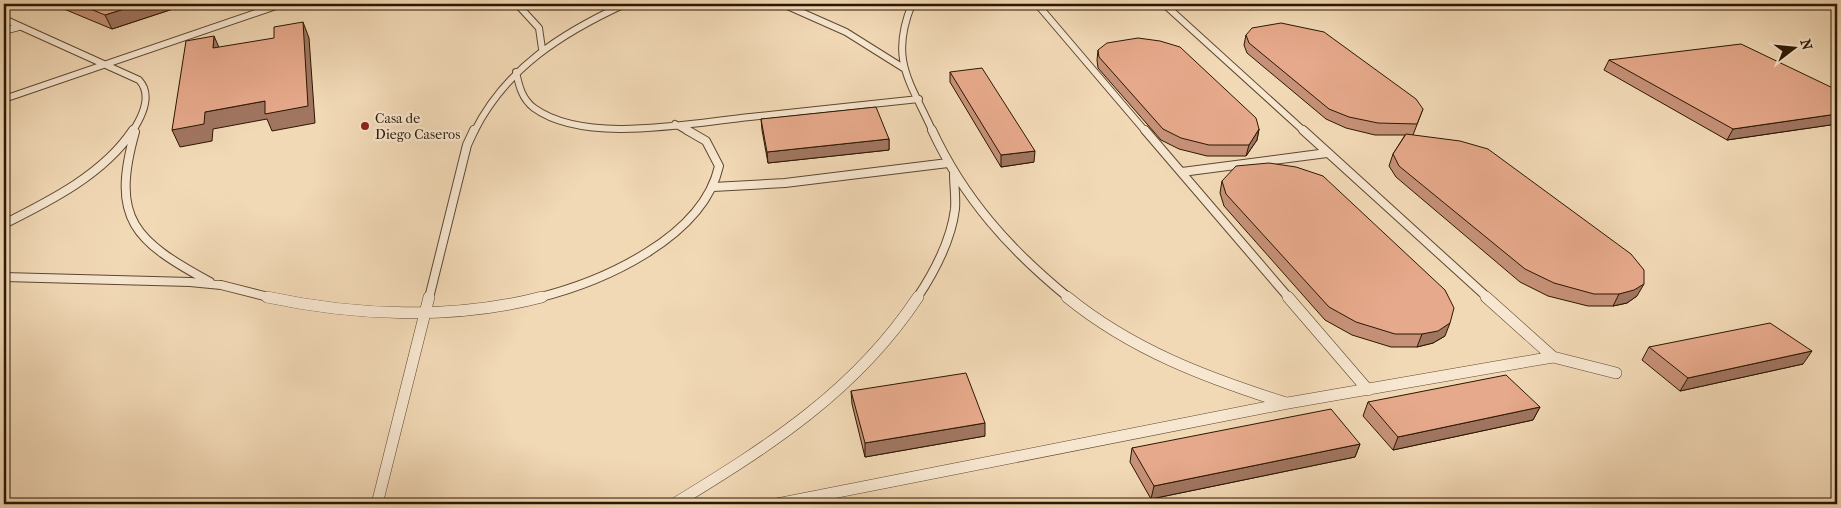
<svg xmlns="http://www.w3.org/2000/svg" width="1841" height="508" viewBox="0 0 1841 508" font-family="'IM FELL French Canon',serif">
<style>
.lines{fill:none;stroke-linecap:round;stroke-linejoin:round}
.lane-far2-casing{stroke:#5d482e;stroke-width:8}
.lane-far1-casing{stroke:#5d482e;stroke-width:10}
.lane-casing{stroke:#5d482e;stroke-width:12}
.lane-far2{stroke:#f7e6d0;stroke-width:6}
.lane-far1{stroke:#f7e6d0;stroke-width:8}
.lane{stroke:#f7e6d0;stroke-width:11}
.wall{fill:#c69178;stroke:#2b1700}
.shaded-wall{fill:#a17661;stroke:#2b1700}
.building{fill:#e6a98b;stroke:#2b1700}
.poi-dot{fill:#8f2418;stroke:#f7e6d0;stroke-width:2}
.labels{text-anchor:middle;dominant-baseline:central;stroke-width:4.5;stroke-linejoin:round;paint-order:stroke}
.poi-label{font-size:14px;fill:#2b1700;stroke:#f7e6d0;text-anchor:start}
</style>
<rect width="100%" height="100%" fill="#f2d9b6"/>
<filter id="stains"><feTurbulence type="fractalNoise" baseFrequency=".004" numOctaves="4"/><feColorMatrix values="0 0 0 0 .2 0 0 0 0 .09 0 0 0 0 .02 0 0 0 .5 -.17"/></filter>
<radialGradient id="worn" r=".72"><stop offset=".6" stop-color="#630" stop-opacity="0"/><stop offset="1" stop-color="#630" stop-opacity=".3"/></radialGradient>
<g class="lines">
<g class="lane-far2-casing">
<path id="lane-far2" d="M517,4L539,28L542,49
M783,4L846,32L905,69
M912,4C889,60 910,81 933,132
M1037,4L1146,132
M1164,4L1305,132
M4,19L139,80C153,95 142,117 132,132
M4,31L19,27
M516,72C519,86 522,99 534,108C585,145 691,123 750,117C806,111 863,105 919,99
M4,99L282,4
M675,124L689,132
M474,132C506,68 562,33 625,4"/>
</g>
<g class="lane-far1-casing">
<path id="lane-far1" d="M932,130C964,199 1010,250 1069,298
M1145,130L1289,298
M1303,130L1488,298
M135,132C110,220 135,241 210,282
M1182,172L1327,153
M713,187L785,183L948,163
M4,224C50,201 104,174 133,130
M4,277L190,282L221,285L272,298
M429,298L467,145L474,130
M537,298C602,282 703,238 719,166L706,141L687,130
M917,298C935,271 951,241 955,209C956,197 954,186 954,174"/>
</g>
<g class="lane-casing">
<path id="lane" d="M267,297C355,316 454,320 542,297
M1067,297C1132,350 1207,378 1286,403
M1288,297L1368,390
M1486,297L1553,357
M377,504L429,297
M674,504C769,446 856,391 918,297
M777,504L1288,403L1553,357L1616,373"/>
</g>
<use href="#lane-far2" class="lane-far2"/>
<use href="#lane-far1" class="lane-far1"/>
<use href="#lane" class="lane"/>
</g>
<path class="wall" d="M52,4H219L203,9L188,4L112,29Z
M1246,35L1423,109L1413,135L1637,296L1627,303L1613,306H1588L1548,296L1520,282L1396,177L1389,166L1393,154L1405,135H1375L1346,128L1326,119L1247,53L1244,45Z
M1098,50L1259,129L1257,140L1246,156H1207L1179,149L1161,140L1098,68L1097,60Z
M1609,60L1837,90V124L1727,140L1604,70Z
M950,72L1034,162L1001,167L950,82Z
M761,119L889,139V150L768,163L762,130Z
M1222,181L1445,336L1433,343L1417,347H1391L1352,335L1325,320L1224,206L1220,193Z
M1649,347L1803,364L1680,391L1642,360Z
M851,391L985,436L865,457L852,404Z
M1368,402L1540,407L1533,420L1393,450L1363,416Z
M1360,444L1355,457L1151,499L1130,462L1132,448Z"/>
<path class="shaded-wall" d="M140,4H188L112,29L105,15Z
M200,4H219L203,9Z
M303,22L309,38L315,123L272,131L267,119L213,129L212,141L180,147L172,130L205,112L265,101Z
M214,36L221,52L213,48Z
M1837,114V124L1727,140L1733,129Z
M1259,129L1257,140L1246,156L1249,145Z
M889,139V150L768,163L767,152Z
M1035,151L1034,162L1001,167V155Z
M1644,284L1637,296L1627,303L1613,306L1619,294Z
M1450,323L1445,336L1433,343L1417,347L1422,334Z
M1812,351L1803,364L1680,391L1688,378Z
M1540,407L1533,420L1393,450L1398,437Z
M985,423V436L865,457V443Z
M1360,444L1355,457L1151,499L1154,486Z"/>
<path class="building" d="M78,4H140L105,15Z
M303,22L308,106L265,114V101L205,112L204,124L172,130L186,41L214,36L213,48L274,38V27Z
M1281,23L1324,32L1416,99L1423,109L1417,124L1378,123L1349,117L1329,109L1249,43L1246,35L1252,28Z
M1138,38L1160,41L1180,47L1256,118L1259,129L1249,145H1209L1181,138L1163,129L1099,57L1098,50L1107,43Z
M1741,44L1837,90V114L1733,129L1609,60Z
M982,68L1035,151L1001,155L950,72Z
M876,107L889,139L767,152L761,119Z
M1406,134L1460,141L1488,149L1631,254L1644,270V284L1634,290L1619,294H1594L1554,283L1525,269L1399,166L1393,154Z
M1269,163L1296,167L1323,176L1445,290L1454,308L1450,323L1438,331L1422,334H1395L1356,322L1329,307L1226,194L1222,181L1236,166Z
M1770,323L1812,351L1688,378L1649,347Z
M966,373L985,423L865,443L851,391Z
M1506,375L1540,407L1398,437L1368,402Z
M1331,409L1360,444L1154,486L1132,448Z"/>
<circle class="poi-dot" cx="365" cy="126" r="5"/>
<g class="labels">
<g class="poi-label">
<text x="375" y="118">Casa de<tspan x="375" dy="16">Diego Caseros</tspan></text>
</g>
</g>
<rect width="1841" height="508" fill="none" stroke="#f2d9b6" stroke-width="20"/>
<rect x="5" y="5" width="1831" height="498" fill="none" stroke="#2b1700" stroke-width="2.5"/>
<rect x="10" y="10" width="1821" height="488" fill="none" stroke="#2b1700"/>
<g transform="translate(1794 48) rotate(74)" stroke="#f7e6d0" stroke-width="4" paint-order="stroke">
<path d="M0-4L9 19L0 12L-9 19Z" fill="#2b1700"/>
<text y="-8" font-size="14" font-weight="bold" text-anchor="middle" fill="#2b1700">N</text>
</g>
<rect width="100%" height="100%" filter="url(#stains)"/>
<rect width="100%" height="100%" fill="url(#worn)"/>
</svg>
